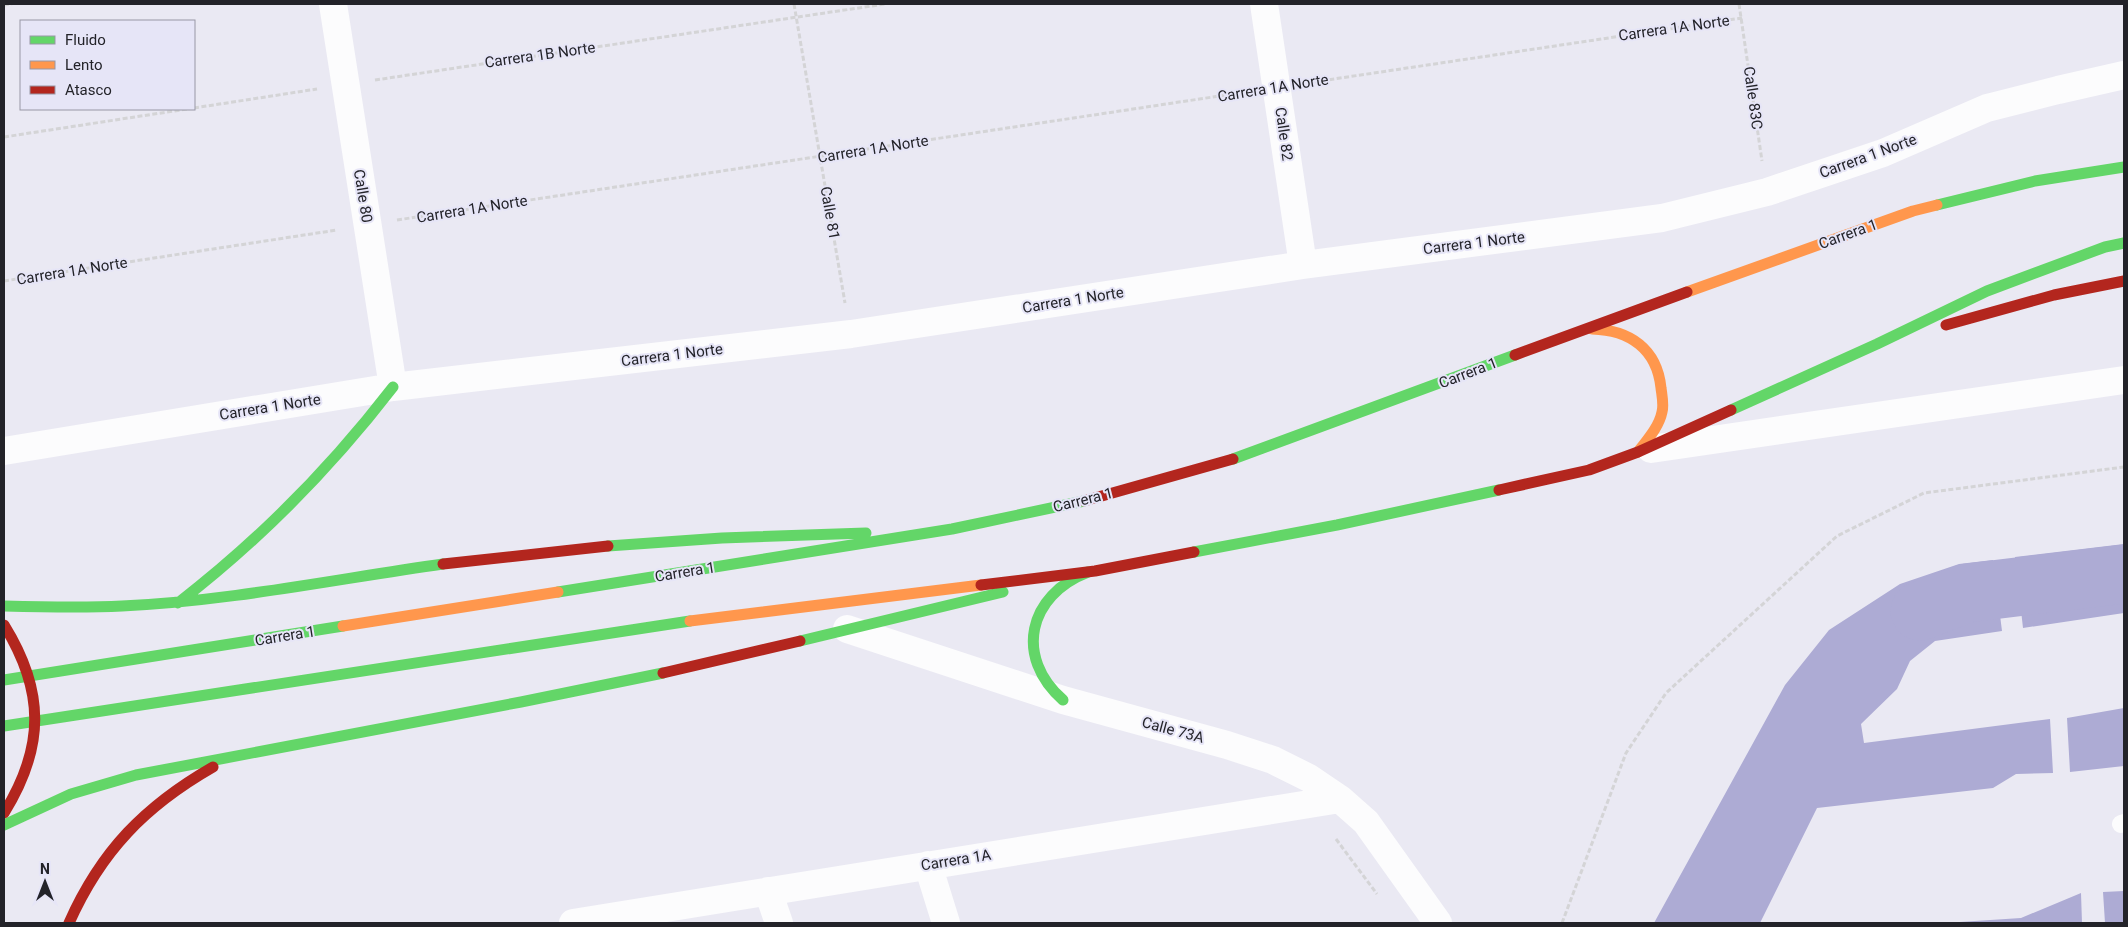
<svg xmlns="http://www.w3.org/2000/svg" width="2128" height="927" viewBox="0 0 2128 927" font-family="Roboto,sans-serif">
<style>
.water{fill:#adabd4}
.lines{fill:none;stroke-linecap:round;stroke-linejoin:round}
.river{stroke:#adabd4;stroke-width:59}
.path{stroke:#d4d4d6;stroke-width:3;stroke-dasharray:5 2.5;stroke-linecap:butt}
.lane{stroke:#fcfcfd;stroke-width:18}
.street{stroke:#fcfcfd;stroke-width:28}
.fast{stroke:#63d668;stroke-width:11}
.slow{stroke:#ff974d;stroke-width:11}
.jam{stroke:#b3261e;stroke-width:11}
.labels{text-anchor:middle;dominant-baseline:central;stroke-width:4;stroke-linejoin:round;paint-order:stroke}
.street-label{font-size:15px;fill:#232329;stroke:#e6e5f7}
</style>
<rect width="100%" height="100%" fill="#eae9f3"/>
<path class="water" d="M2124,544V613L2023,628L2015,557Z
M1993,560L2002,631L1935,641L1910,661L1897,689L1861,724L1864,743L2050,719L2053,773L2016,774L1993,788L1817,808L1760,923H1654L1785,685L1829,630L1900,584L1959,564Z
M2124,708V766L2070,772L2067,718Z
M2124,891V923H2105L2103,892Z
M2081,893L2082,923H1944L2021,918Z"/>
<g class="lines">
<path class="river" d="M1920,611L1967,593L2124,574"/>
<path class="path" d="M794,4L845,303
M1739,4L1762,161
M4,5L12,4
M375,80L885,4
M1307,83L1742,18
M194,108L317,89
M4,137L187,109
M397,220L1246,92
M4,281L337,230
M1336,839L1377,894
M1562,923L1626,753L1666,693L1837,536L1924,493L2124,467"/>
<path class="lane" d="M2121,824L2124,823"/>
<path class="street" d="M333,4L393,387
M1264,4L1303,265
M1651,449L2124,380
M4,451L393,387L851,334L1303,265L1662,218L1767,192L1883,153L1987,108L2058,90L2124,75
M847,629L1063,700L1227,745L1273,760L1309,778L1340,799L1366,822L1438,923
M928,865L946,923
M768,891L779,923
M573,923L1340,799"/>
<path class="fast" d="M1937,205L2035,181L2124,167
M1731,410L1877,344L1987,291L2105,247L2124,243
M1233,459L1515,355
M608,546L722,538L866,533
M1194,552L1337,525L1499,490
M558,592L952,529L1084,501
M178,603C261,539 329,470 393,387
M4,606C43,607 83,608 122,606C230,601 336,579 443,564
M800,641L1003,592
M4,680L343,626
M1063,700C1014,657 1028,595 1088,572
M4,726L690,621
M4,825L71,794L136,775L521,702L663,673"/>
<path class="slow" d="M1687,292L1913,211L1937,205
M1592,329C1630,330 1657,349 1661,388C1662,396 1664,405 1662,412C1659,427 1647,440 1638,452
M690,621L981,585
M343,626L558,592"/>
<path class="jam" d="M1946,325L2054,295L2124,281
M1515,355L1687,292
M1499,490L1589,470L1638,452L1731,410
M1084,501L1233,459
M443,564L608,546
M981,585L1095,571L1194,552
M4,625C45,691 45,747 4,813
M663,673L800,641
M69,923C101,851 145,806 213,767"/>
</g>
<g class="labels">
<g class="street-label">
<text transform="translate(1674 28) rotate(-8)">Carrera 1A Norte</text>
<text transform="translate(540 55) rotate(-8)">Carrera 1B Norte</text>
<text transform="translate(1273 88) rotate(-9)">Carrera 1A Norte</text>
<text transform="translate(1753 98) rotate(82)">Calle 83C</text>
<text transform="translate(1284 134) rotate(82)">Calle 82</text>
<text transform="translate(873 149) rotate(-9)">Carrera 1A Norte</text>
<text transform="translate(1868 156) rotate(-20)">Carrera 1 Norte</text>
<text transform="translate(363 196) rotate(81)">Calle 80</text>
<text transform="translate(472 209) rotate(-9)">Carrera 1A Norte</text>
<text transform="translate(830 213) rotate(80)">Calle 81</text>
<text transform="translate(1848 234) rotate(-20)">Carrera 1</text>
<text transform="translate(1474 243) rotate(-7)">Carrera 1 Norte</text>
<text transform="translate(72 271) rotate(-9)">Carrera 1A Norte</text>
<text transform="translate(1073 300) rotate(-9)">Carrera 1 Norte</text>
<text transform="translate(672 355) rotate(-7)">Carrera 1 Norte</text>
<text transform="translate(1468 373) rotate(-21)">Carrera 1</text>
<text transform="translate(270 407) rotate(-9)">Carrera 1 Norte</text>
<text transform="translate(1083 500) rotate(-14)">Carrera 1</text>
<text transform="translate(685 572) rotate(-9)">Carrera 1</text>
<text transform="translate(285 636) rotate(-9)">Carrera 1</text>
<text transform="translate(1173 730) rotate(15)">Calle 73A</text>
<text transform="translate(956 860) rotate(-9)">Carrera 1A</text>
</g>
</g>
<rect width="2128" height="927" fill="none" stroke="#232329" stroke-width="10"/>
<rect x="20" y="20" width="175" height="90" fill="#e6e5f7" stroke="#9897a5"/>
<rect x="30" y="36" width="25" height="8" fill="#63d668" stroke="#9897a5"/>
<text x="65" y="45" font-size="15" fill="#232329">Fluido</text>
<rect x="30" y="61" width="25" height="8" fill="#ff974d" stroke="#9897a5"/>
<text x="65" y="70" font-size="15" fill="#232329">Lento</text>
<rect x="30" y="86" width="25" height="8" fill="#b3261e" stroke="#9897a5"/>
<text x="65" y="95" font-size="15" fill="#232329">Atasco</text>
<g transform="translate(45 882)" stroke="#e6e5f7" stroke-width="4" paint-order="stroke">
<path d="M0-4L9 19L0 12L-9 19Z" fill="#232329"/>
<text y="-8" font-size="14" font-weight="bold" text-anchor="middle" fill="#232329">N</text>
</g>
</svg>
